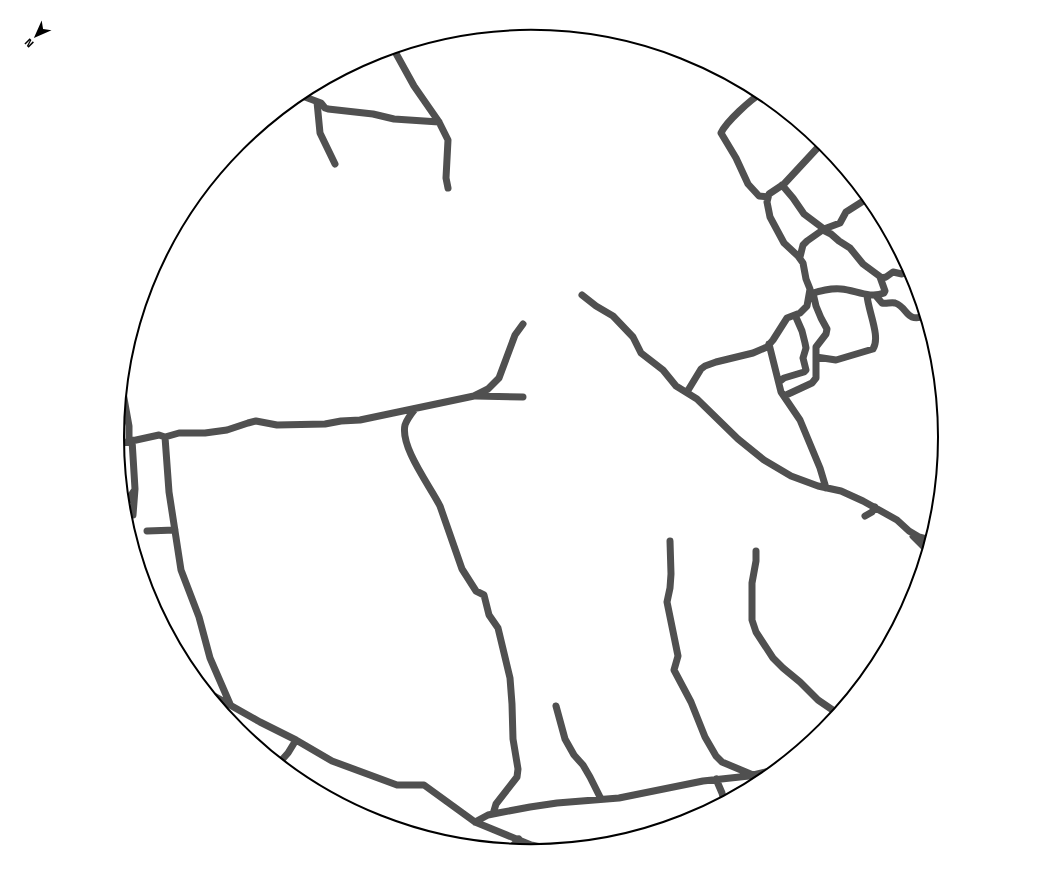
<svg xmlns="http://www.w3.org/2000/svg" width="1062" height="874" viewBox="0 0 1062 874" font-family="'Titillium Web',sans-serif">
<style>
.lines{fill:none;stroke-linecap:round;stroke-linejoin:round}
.minor{stroke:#505050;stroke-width:7}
.rim{fill:none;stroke:#000;stroke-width:2}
</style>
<rect width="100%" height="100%" fill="#fff"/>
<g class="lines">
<path class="minor" d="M393,48L414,86L439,122L448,140L446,178L448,188
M302,92L305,97L321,103L325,108L328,109L373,114L394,119L439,122
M762,93C751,99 726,122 721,133L736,158L748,184L759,196L768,197
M317,102L320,133L335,164
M782,185L793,198L804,214L824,229
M823,230L831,234L839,241L850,248L863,264L882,278L886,277L893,272L902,274L909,270
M800,257L803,245L807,241L824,229L840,223L846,212L868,198
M810,294C820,291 830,288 841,289C855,290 870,299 884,293L885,291L880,277
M582,295L596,306L613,316L633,337L641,353L663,370L676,386L697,399L738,439L764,460L791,476L818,486L841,491L863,501L897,520L909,531L919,537L930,540
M876,296L882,303C886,304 891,302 895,303C908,307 905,323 925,316
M769,344L781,392L800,420L820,468L826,488
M816,357L836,360L873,349C881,337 868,311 867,295
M779,382L784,378L804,372L806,370L803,358L806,348L805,343L802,331L795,315
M122,387L129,426V441
M687,392L701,369L705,366L716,362L753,353L767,347L773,340L787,318L800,313L807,306L810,289L806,279L803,263L798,256L784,243L770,217L767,202L769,194L784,184L822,143
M475,396L523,397
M784,396L812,383L816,378V347L826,334L827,329L821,318L816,306L813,293
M415,409C411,414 407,419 405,425C400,447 430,486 440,506L462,569L476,591L484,595L489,615L498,628L510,678L512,704L513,739L518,769L517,777L496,804L493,814
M165,437L169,492L181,570L199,617L210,658L230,704
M132,440L135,489L133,515
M118,444L159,435L165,437L179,433H205L227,430L248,423L256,421L277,425L325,424L341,421L360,420L474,396L488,389L499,378L515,335L523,324
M124,506L134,491
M865,516L872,512L875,507
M147,531L175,530
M913,536L927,550
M670,541L671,574L670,588L667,602L678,656L674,670L691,702L705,737L716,756L722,762L753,775
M756,551V561L752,583V620L756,632L773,658L783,668L800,682L818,700L837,713
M207,692L260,722L296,740L332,761L397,785H424L475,822L531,845L551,849
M556,706L565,739L574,755L583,765L590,777L601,799
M279,763L288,753L296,740
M716,779L722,793L724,801
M475,822L488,815L498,813L530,807L557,803L619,798L703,781L749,776L774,770
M510,849L519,839"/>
</g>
<path d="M0 0H1062V874H0ZM124 437a407 407 0 1 1 814 0a407 407 0 1 1-814 0Z" fill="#fff" fill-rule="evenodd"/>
<path class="rim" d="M124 437a407 407 0 1 1 814 0a407 407 0 1 1-814 0Z"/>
<g transform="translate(36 36) rotate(225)" stroke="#ffffff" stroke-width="3" paint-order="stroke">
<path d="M0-3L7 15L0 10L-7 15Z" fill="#000000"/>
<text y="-6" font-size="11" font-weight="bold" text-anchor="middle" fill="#000000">N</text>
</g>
</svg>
